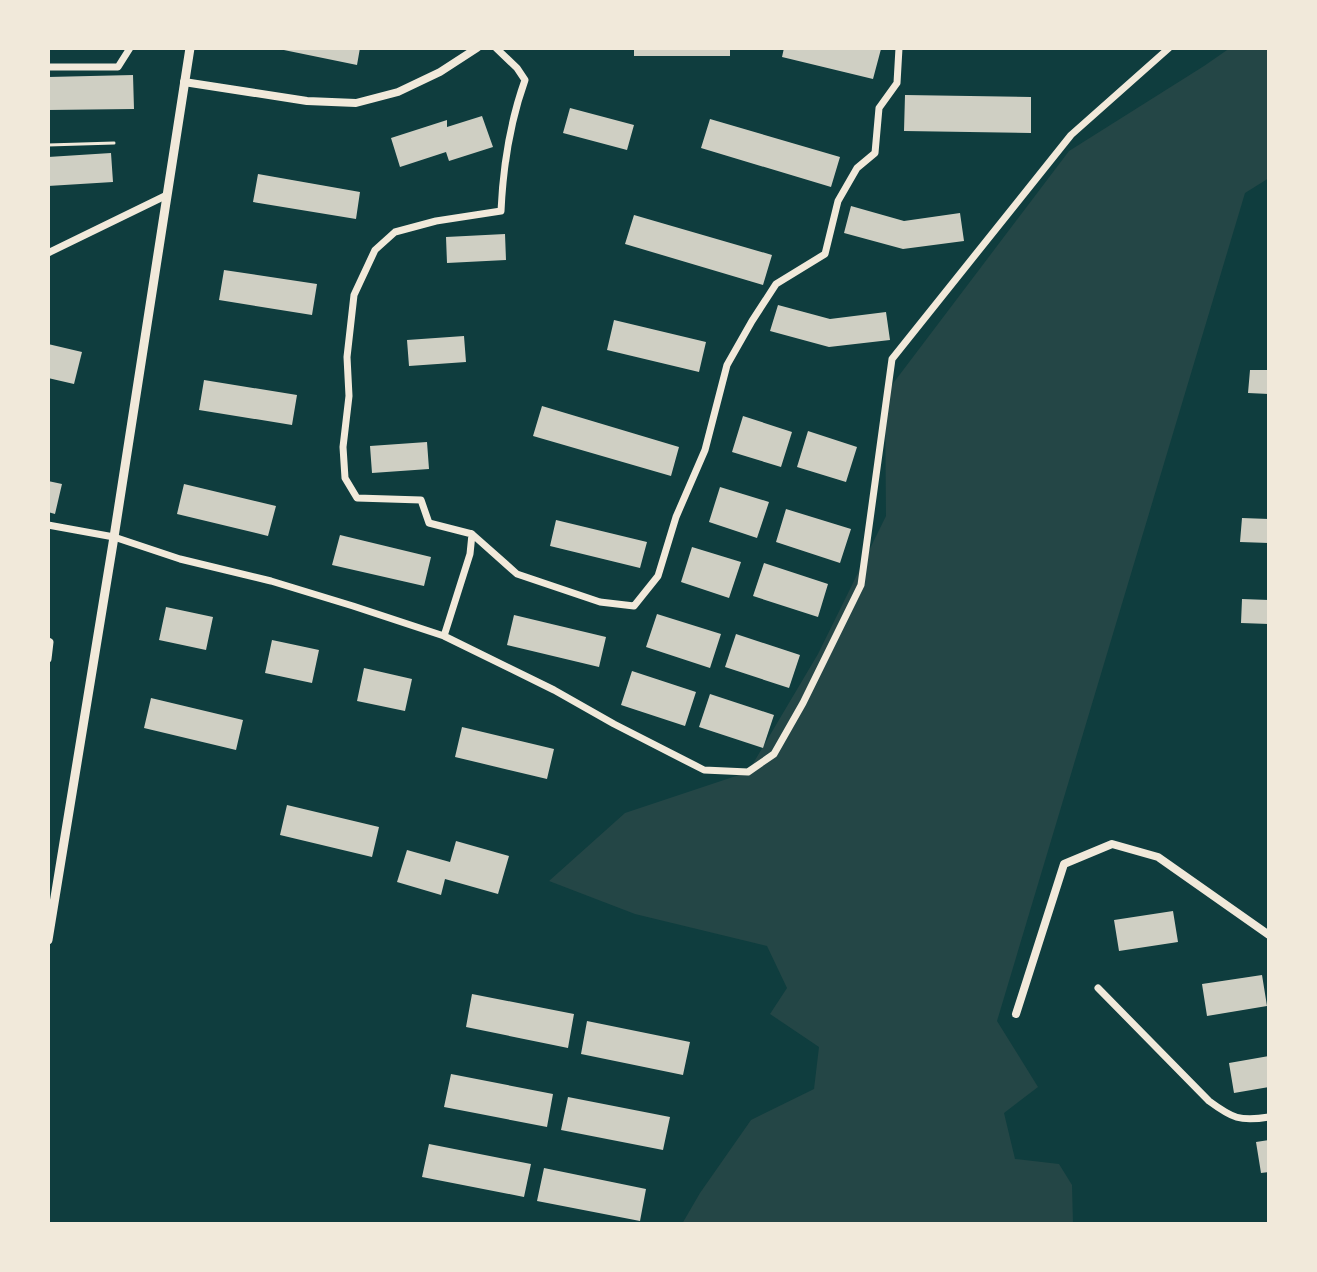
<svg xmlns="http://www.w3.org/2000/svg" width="1317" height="1272" viewBox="0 0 1317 1272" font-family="'Public Sans',sans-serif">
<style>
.green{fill:#244646}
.building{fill:#cfcfc3}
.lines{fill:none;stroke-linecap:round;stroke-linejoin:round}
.service{stroke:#f1e9da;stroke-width:3}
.minor{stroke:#f1e9da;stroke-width:7}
.tertiary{stroke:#f1e9da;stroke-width:8}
.secondary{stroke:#f1e9da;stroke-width:9}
</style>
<rect width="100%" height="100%" fill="#0f3d3e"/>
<path class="green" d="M1230,48H1269V178L1245,193L997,1021L1038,1087L1004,1113L1015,1159L1059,1164L1072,1185L1073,1224H682L700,1193L751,1120L814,1089L819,1047L770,1014L787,988L767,946L635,914L549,881L625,813L748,772L818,654L886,516L885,394L1069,151L1204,66Z"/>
<path class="building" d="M279,48H360L357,65L279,49Z
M634,48H730V56H634Z
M784,48H876L881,49L873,79L782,57Z
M133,75L134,109L48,110V77Z
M905,95L1031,97V133L904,131Z
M570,108L634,125L627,150L563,133Z
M482,116L493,147L449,161L446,152L400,167L391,138L447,120V127Z
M710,119L840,157L831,187L701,148Z
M111,153L113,182L48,186V157Z
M258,174L360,192L356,219L253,202Z
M851,206L904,221L960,213L964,241L903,249L844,233Z
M634,215L772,255L763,285L625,244Z
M505,234L506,260L447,263L446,237Z
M224,270L317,284L312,315L219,300Z
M778,305L830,319L886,312L890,340L829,347L770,331Z
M614,320L706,342L699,372L607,350Z
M464,336L466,362L409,366L407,340Z
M48,344L82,352L74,384L48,378Z
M1250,370H1269V394L1248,393Z
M204,380L297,395L292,425L199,410Z
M542,406L679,447L671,476L533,436Z
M743,416L792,432L781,467L732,452Z
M808,431L857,447L846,482L797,467Z
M427,442L429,469L372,473L370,446Z
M48,481L62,484L55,514L48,512Z
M184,484L276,506L268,536L177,514Z
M720,487L769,502L757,538L709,522Z
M786,509L851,529L840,563L776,542Z
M1242,518L1269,519V543L1240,542Z
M556,520L647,542L640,568L550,546Z
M340,535L431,557L424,586L332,565Z
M692,547L741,562L729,598L681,582Z
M764,563L828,584L818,617L753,596Z
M1242,599L1269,600V624L1241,623Z
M166,607L213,617L206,650L159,640Z
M657,614L721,634L710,668L646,647Z
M514,615L606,637L599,667L507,645Z
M736,634L800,655L789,688L725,667Z
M272,640L319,650L312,683L265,673Z
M364,668L412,679L405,711L357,701Z
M632,671L696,692L685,726L621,705Z
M710,694L774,715L763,748L699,727Z
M151,698L243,720L236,750L144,728Z
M462,727L554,749L547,779L455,757Z
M287,805L379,827L372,857L280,835Z
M456,841L509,856L498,894L445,879L441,895L397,882L407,850L450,862Z
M1173,911L1178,942L1119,951L1114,920Z
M1262,975L1267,1006L1207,1016L1202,984Z
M472,994L574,1014L568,1048L466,1027Z
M587,1021L690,1042L683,1075L581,1054Z
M1269,1056V1087L1234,1093L1229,1063Z
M451,1074L553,1094L547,1127L444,1107Z
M568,1097L670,1117L663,1150L561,1130Z
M1269,1140V1172L1261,1173L1256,1142Z
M429,1144L531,1164L524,1197L422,1177Z
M544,1168L646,1189L640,1221L537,1201Z"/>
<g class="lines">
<path class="service" d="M48,145L114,143"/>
<path class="minor" d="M48,67H118L130,48
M48,253L167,195
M48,525L114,537L180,559L271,581L353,606L444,636L554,690L614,724L704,770L748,772L774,754L803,703L861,585L892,359L1071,135L1169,48
M472,534L517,574L600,602L634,606L658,576L676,517L705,450L727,365L752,321L776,284L825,254L838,201L857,168L875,153L879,108L897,83L899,48
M444,636L470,554L472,534L429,523L421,500L357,498L345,478L343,447L349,396L347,357L354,295L375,250L395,232L436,221L501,211C503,167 510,122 525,80L517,68L496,48
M48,641L50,642L48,659
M1098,988L1209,1101C1232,1118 1240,1122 1269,1117"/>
<path class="tertiary" d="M184,82L307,101L356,103L398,92L440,72L477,48
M1016,1014L1064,864L1112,844L1158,857L1269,935"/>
<path class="secondary" d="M48,940L114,537L190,48"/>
</g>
<rect width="1317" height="1272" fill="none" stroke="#f1e9da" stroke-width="100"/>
</svg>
